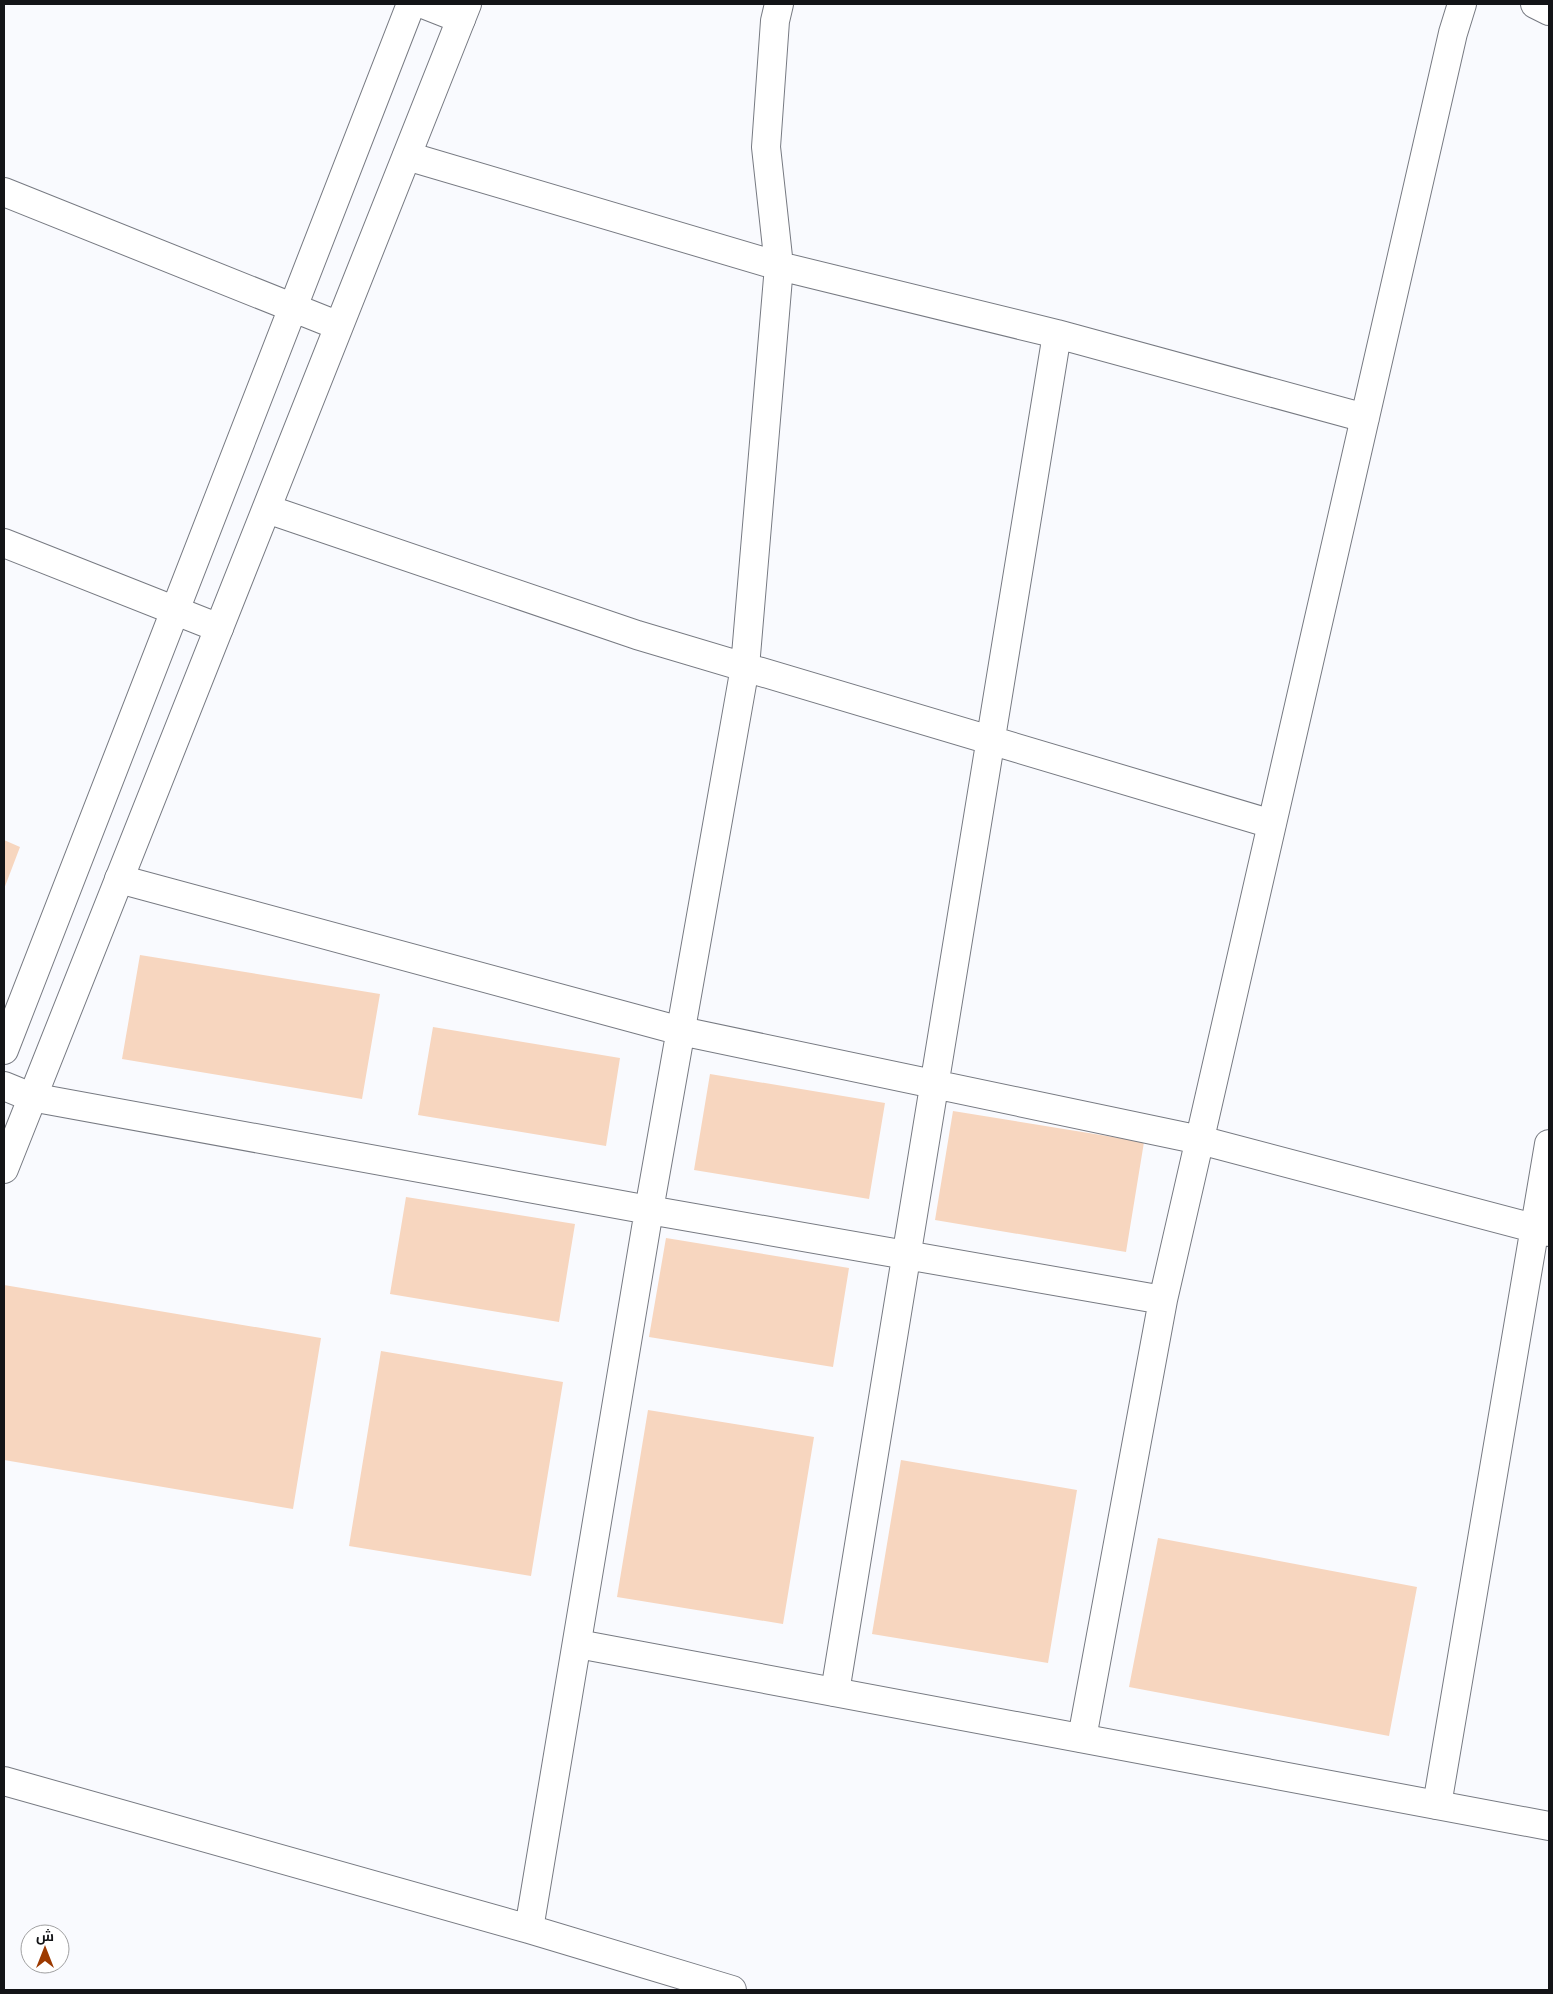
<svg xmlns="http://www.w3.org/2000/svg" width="1553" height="1994" viewBox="0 0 1553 1994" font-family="Signika,Cairo,sans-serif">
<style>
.building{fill:#f7d6bf}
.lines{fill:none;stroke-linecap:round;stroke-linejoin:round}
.street-casing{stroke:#777a82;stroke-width:30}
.secondary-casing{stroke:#777a82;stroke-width:30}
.street{stroke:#fff;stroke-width:28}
.secondary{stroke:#fff;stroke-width:28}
</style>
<rect width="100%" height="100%" fill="#f9fafe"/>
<path class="building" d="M4,840L20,847L4,889Z
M140,955L380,994L362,1099L122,1059Z
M433,1027L620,1058L606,1146L418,1115Z
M710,1074L885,1103L869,1199L694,1170Z
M953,1111L1144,1142L1126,1252L935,1220Z
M406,1197L575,1224L559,1322L390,1294Z
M666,1238L849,1268L833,1367L649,1337Z
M4,1285L321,1338L293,1509L4,1460Z
M381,1351L563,1382L531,1576L349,1546Z
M648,1410L814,1437L783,1624L617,1597Z
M901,1460L1077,1490L1048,1663L872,1634Z
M1158,1538L1417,1587L1389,1736L1129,1687Z"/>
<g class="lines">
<g class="street-casing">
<path id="street" d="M423,4L461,19
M1535,4L1549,11
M407,156L779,266L1057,334L1365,418
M267,509L637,635L1272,824
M4,543L219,628
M119,879L681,1031L1200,1140L1549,1232
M4,1086L31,1097L649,1210L1163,1300
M835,1692L1057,334
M1082,1738L1163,1300L1453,33L1462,4
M4,1781L529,1929L732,1990
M1437,1805L1549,1144
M529,1929L649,1210L745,667L779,266L766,147L775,21L779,4"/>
</g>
<g class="secondary-casing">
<path id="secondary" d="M4,192L339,326
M4,1050L411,4
M4,1169L467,4
M578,1644L1549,1826"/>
</g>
<use href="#street" class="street"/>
<use href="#secondary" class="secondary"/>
</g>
<rect width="1553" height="1994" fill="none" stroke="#131417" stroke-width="10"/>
<g transform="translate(45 1949)"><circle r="24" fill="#ffffff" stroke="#a1a1a2"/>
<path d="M0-4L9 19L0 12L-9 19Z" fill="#9d3a00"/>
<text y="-8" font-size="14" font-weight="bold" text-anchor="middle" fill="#131417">ش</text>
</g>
</svg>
